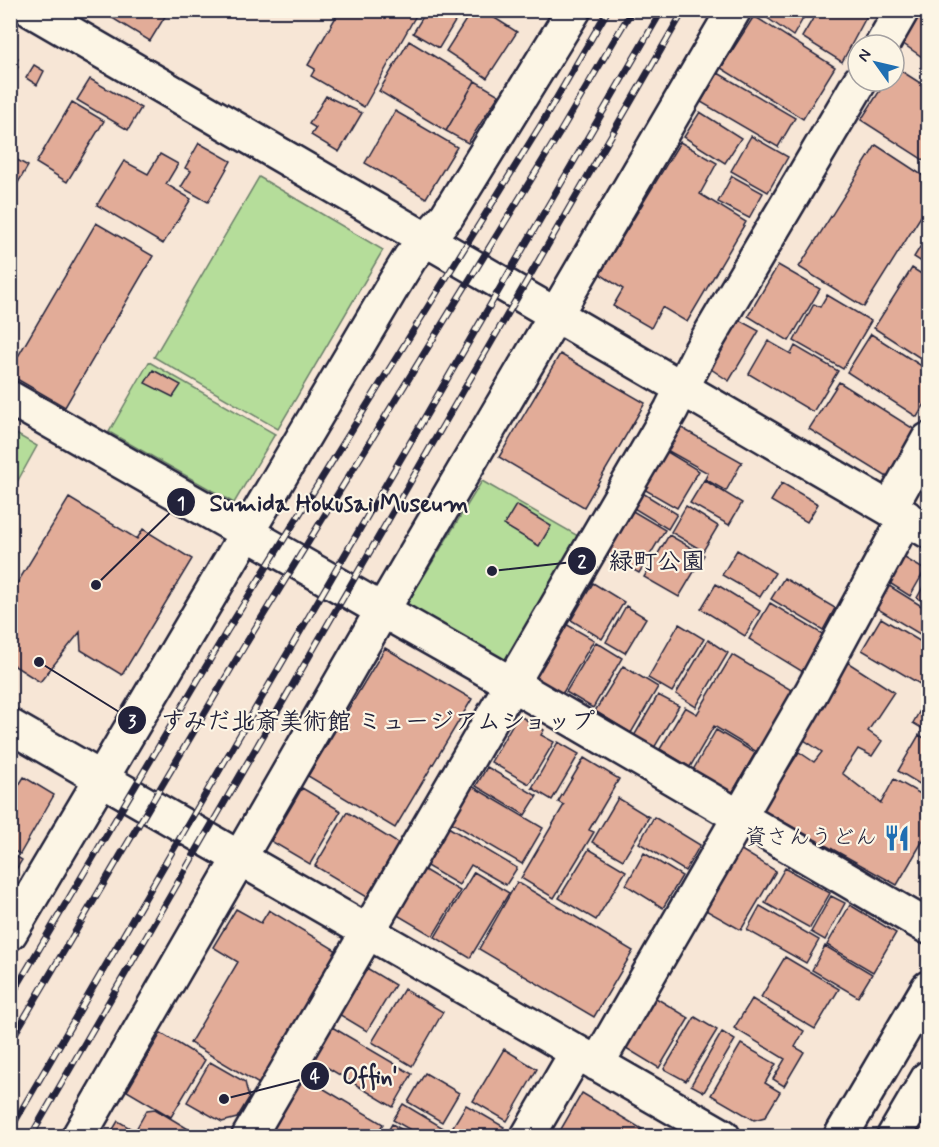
<svg xmlns="http://www.w3.org/2000/svg" width="939" height="1147" viewBox="0 0 939 1147" font-family="Mynerve,'Klee One',sans-serif">
<style>
.green{fill:#b5dd9a;stroke:#6c806a;stroke-width:1.5}
.building{fill:#e2ac98;stroke:#22223b;stroke-width:1.5}
.lines{fill:none;stroke-linecap:round;stroke-linejoin:round}
.minor-casing{stroke:#22223b;stroke-width:38}
.trunk-casing{stroke:#22223b;stroke-width:38}
.minor{stroke:#fcf5e5;stroke-width:33}
.trunk{stroke:#fcf5e5;stroke-width:33}
.rail-casing{stroke:#22223b;stroke-width:7}
.rail{stroke:#fcf5e5;stroke-width:4.5;stroke-dasharray:14;stroke-linecap:butt}
.labels{text-anchor:middle;dominant-baseline:central;stroke-width:4.5;stroke-linejoin:round;paint-order:stroke}
.poi-label{font-size:22px;fill:#22223b;stroke:#fcf5e5;text-anchor:end}
.leader{fill:none;stroke:#22223b;stroke-width:2}
.callout-dot{fill:#22223b;stroke:#fcf5e5;stroke-width:2}
.mark-label{font-size:18px;text-anchor:middle;font-weight:bold;fill:#fff}
.callout-label{font-size:24px;text-anchor:middle;font-weight:bold;fill:#22223b;stroke:#fcf5e5;stroke-width:4.5;stroke-linejoin:round;paint-order:stroke}
</style>
<rect width="100%" height="100%" fill="#f7e6d6"/>
<filter id="ink" filterUnits="userSpaceOnUse"><feTurbulence type="fractalNoise" baseFrequency=".0167" numOctaves="2"/><feDisplacementMap in="SourceGraphic" scale="12" xChannelSelector="R" yChannelSelector="G"/><feConvolveMatrix kernelMatrix="1 2 1 2 8 2 1 2 1" color-interpolation-filters="sRGB"/></filter>
<g filter="url(#ink)">
<path class="green" d="M259,177L383,250L278,429L154,357Z
M149,362L275,434L234,503L109,432Z
M11,431L37,446L11,493Z
M482,481L578,536L504,662L405,607Z"/>
<path class="building" d="M99,10H169L150,41Z
M340,10H419L364,107L311,76L315,69L308,65Z
M427,10H462L439,48L413,33Z
M472,10H482L517,32L487,78L446,51Z
M756,10H808L793,36Z
M818,10H870L842,62L802,37Z
M922,10H928V61L902,43Z
M754,16L835,67L803,119L721,68Z
M409,41L475,81L446,131L379,91Z
M10,54L18,59L14,65L18,67L10,81Z
M34,65L44,71L37,85L26,78Z
M895,67L928,88V163L861,120L886,81H894Z
M718,73L795,118L778,147L701,102Z
M90,79L141,108L128,130L77,100Z
M475,81L499,95L468,143L446,131Z
M326,96L362,113L339,152L311,135L316,128L309,124Z
M72,102L104,121L67,182L36,163Z
M395,111L457,147L426,198L365,163Z
M700,112L741,138L725,163L684,137Z
M751,136L788,157L768,192L731,171Z
M680,142L717,163L700,194L746,222L687,322L662,307L651,328L613,306L623,289L600,274Z
M199,143L231,161L208,202L181,187L191,171L185,168Z
M876,145L928,179V205L864,307L799,267Z
M160,154L178,164L166,184L191,199L163,244L97,205L124,161L148,174Z
M10,156L28,166L10,196Z
M732,176L763,193L749,218L718,202Z
M96,223L153,256L65,407L10,375V370Z
M928,234V266L914,257Z
M778,265L820,289L789,341L748,316Z
M912,268L928,278V363L874,328Z
M827,295L871,321L843,369L794,341L814,304L820,307Z
M737,319L759,331L729,381L708,367Z
M871,334L928,370V399L917,417L847,372Z
M768,341L791,354L795,346L838,371L813,412L749,374Z
M560,354L645,403L584,507L499,457Z
M153,370L181,385L173,397L145,383Z
M839,382L917,431L887,477L809,429Z
M678,426L742,462L726,491L705,479L708,473L665,449Z
M664,450L699,471L677,508L642,488Z
M704,480L742,503L729,525L690,503Z
M782,483L818,504L807,522L771,501Z
M641,492L677,514L668,529L632,507Z
M69,498L137,539L143,529L192,559L122,675L81,650L80,632L40,682L10,663V595Z
M516,505L551,526L539,546L504,525Z
M686,506L718,526L703,551L671,532Z
M631,510L665,530L639,573L605,554Z
M669,535L704,555L679,597L644,577Z
M737,550L775,573L760,597L722,575Z
M903,557L925,570L910,596L888,582Z
M784,578L835,608L823,630L771,599Z
M928,578V604L917,598Z
M593,583L624,602L602,639L571,620Z
M716,584L760,611L745,636L701,609Z
M886,584L928,610V639L873,606Z
M770,603L824,635L803,672L749,639Z
M626,606L646,618L625,653L606,642Z
M881,618L928,646V682L925,687L862,650Z
M564,623L594,640L561,696L532,678Z
M679,624L704,639L672,692L648,678Z
M708,640L728,653L696,707L676,694Z
M596,642L622,658L593,708L566,692Z
M385,648L472,699L395,828L308,776Z
M732,655L793,691L757,752L714,726L690,767L660,749L685,707L697,714Z
M847,662L894,692L868,731L882,741L872,756L858,749L842,773L881,803L894,779L928,798V832L897,885L762,810L799,752L814,762L822,752L801,738Z
M623,666L658,687L631,733L595,711Z
M658,695L679,706L654,748L634,736Z
M928,696V732L913,723Z
M518,715L544,730L541,735L554,742L529,784L491,762Z
M716,730L755,753L732,793L693,770Z
M919,735L928,740V789L898,771Z
M558,742L579,754L552,800L532,788Z
M584,758L619,779L589,830L594,832L554,898L521,878L564,805L558,802Z
M487,767L537,796L525,815L476,786Z
M24,777L54,795L20,854L10,849V799Z
M470,785L543,828L522,864L449,821Z
M302,788L341,811L310,864L271,841Z
M618,798L649,817L623,860L592,842Z
M347,812L399,844L367,897L315,866Z
M654,817L700,845L685,871L639,843Z
M448,827L517,868L506,885L471,865L459,885L425,865Z
M738,848L776,871L741,930L702,908Z
M589,849L626,871L596,920L559,898Z
M10,853L22,860L10,879Z
M644,853L682,876L663,908L626,885Z
M421,868L460,891L433,936L394,913Z
M785,868L830,893L810,928L765,903Z
M474,872L509,893L470,958L435,937Z
M517,882L633,951L594,1017L479,949Z
M831,896L845,903L825,940L811,932Z
M850,905L896,933L873,972L827,945Z
M760,906L819,940L806,963L747,930Z
M236,909L261,923L269,910L337,951L259,1084L190,1043L238,962L213,947Z
M825,946L872,974L858,997L812,970Z
M785,957L839,989L815,1029L761,997Z
M365,967L395,985L367,1031L337,1013Z
M404,989L443,1012L412,1066L372,1042Z
M651,995L689,1018L659,1068L621,1045Z
M752,999L804,1031L795,1047L804,1052L784,1086L773,1079L785,1059L734,1028Z
M695,1017L717,1030L686,1081L664,1069Z
M332,1027L412,1074L393,1107L313,1059Z
M722,1032L735,1040L704,1092L691,1085Z
M161,1033L205,1060L171,1117L127,1091Z
M741,1044L776,1064L765,1083L780,1092L765,1117L754,1120L711,1095Z
M504,1049L537,1069L507,1121L473,1101Z
M210,1062L245,1082L249,1098L237,1118L222,1122L187,1102Z
M425,1073L459,1093L442,1122L408,1102Z
M304,1077L383,1124L376,1136H269Z
M582,1093L642,1129L637,1136H557Z
M403,1104L445,1129L441,1136H421L393,1120Z
M466,1105L504,1127L498,1136H447Z
M155,1109L200,1136H109L118,1121L135,1131L147,1110Z
M392,1124L413,1136H385Z"/>
<g class="lines">
<g class="minor-casing">
<path id="minor" d="M31,10L928,531
M882,45L902,10
M10,398L510,683L928,927
M890,508L928,440
M10,726L723,1136
M10,933L394,284L410,258L447,216L574,10
M597,1064L811,693L906,517
M79,1136L382,611L734,10
M249,1136L671,410L700,352L860,81
M528,1136L577,1052"/>
</g>
<g class="trunk-casing">
<path id="trunk" d="M841,1136L928,988
M894,1136L928,1078"/>
</g>
<use href="#minor" class="minor"/>
<use href="#trunk" class="trunk"/>
<g class="rail-casing">
<path id="rail" d="M10,998L227,631L542,123L608,10
M10,1042L245,645L559,134L632,10
M10,1130L662,10
M31,1136L684,10"/>
</g>
<use href="#rail" class="rail"/>
</g>
</g>
<defs>
<g id="restaurant-bare" transform="scale(2.07)"><path d="M-5-6h1v4h1v-4h1v4h1v-4h1v5L-1.5 .5V6h-2V.5L-5-1ZM5-6V6H3V1.5H1.5Q1.5-4 5-6Z" fill="#1f6fb2" stroke="#fcf5e5" stroke-width="2.5" paint-order="stroke"/></g>
</defs>
<g fill-rule="evenodd">
<use href="#restaurant-bare" x="897" y="838"/>
</g>
<g class="labels">
<g class="poi-label">
<text x="877" y="838">資さんうどん</text>
</g>
</g>
<path class="leader" d="M96 585L181 502M492 571L582 561M39 662L132 720M224 1099L315 1076"/>
<g class="callout-dot">
<circle cx="96" cy="585" r="6"/>
<circle cx="492" cy="571" r="6"/>
<circle cx="39" cy="662" r="6"/>
<circle cx="224" cy="1099" r="6"/>
<circle cx="181" cy="502" r="15"/>
<circle cx="582" cy="561" r="15"/>
<circle cx="132" cy="720" r="15"/>
<circle cx="315" cy="1076" r="15"/>
</g>
<g class="mark-label">
<text x="181" y="509">1</text>
<text x="582" y="567">2</text>
<text x="132" y="727">3</text>
<text x="315" y="1082">4</text>
</g>
<g class="callout-label">
<text x="339" y="511">Sumida Hokusai Museum</text>
<text x="657" y="569">緑町公園</text>
<text x="378" y="729">すみだ北斎美術館 ミュージアムショップ</text>
<text x="370" y="1084">Offin'</text>
</g>
<rect width="939" height="1147" fill="none" stroke="#fcf5e5" stroke-width="36"/>
<rect x="18" y="18" width="903" height="1111" fill="none" stroke="#22223b" stroke-width="2" filter="url(#ink)"/>
<g transform="translate(876 63) rotate(304)"><circle r="28" fill="#fcf5e5" stroke="#a5a1a1" stroke-width="1.5"/>
<path d="M0-4.5L10 22L0 15L-10 22Z" fill="#1f6fb2"/>
<text y="-9" font-size="16" font-weight="bold" text-anchor="middle" fill="#22223b">N</text>
</g>
</svg>
